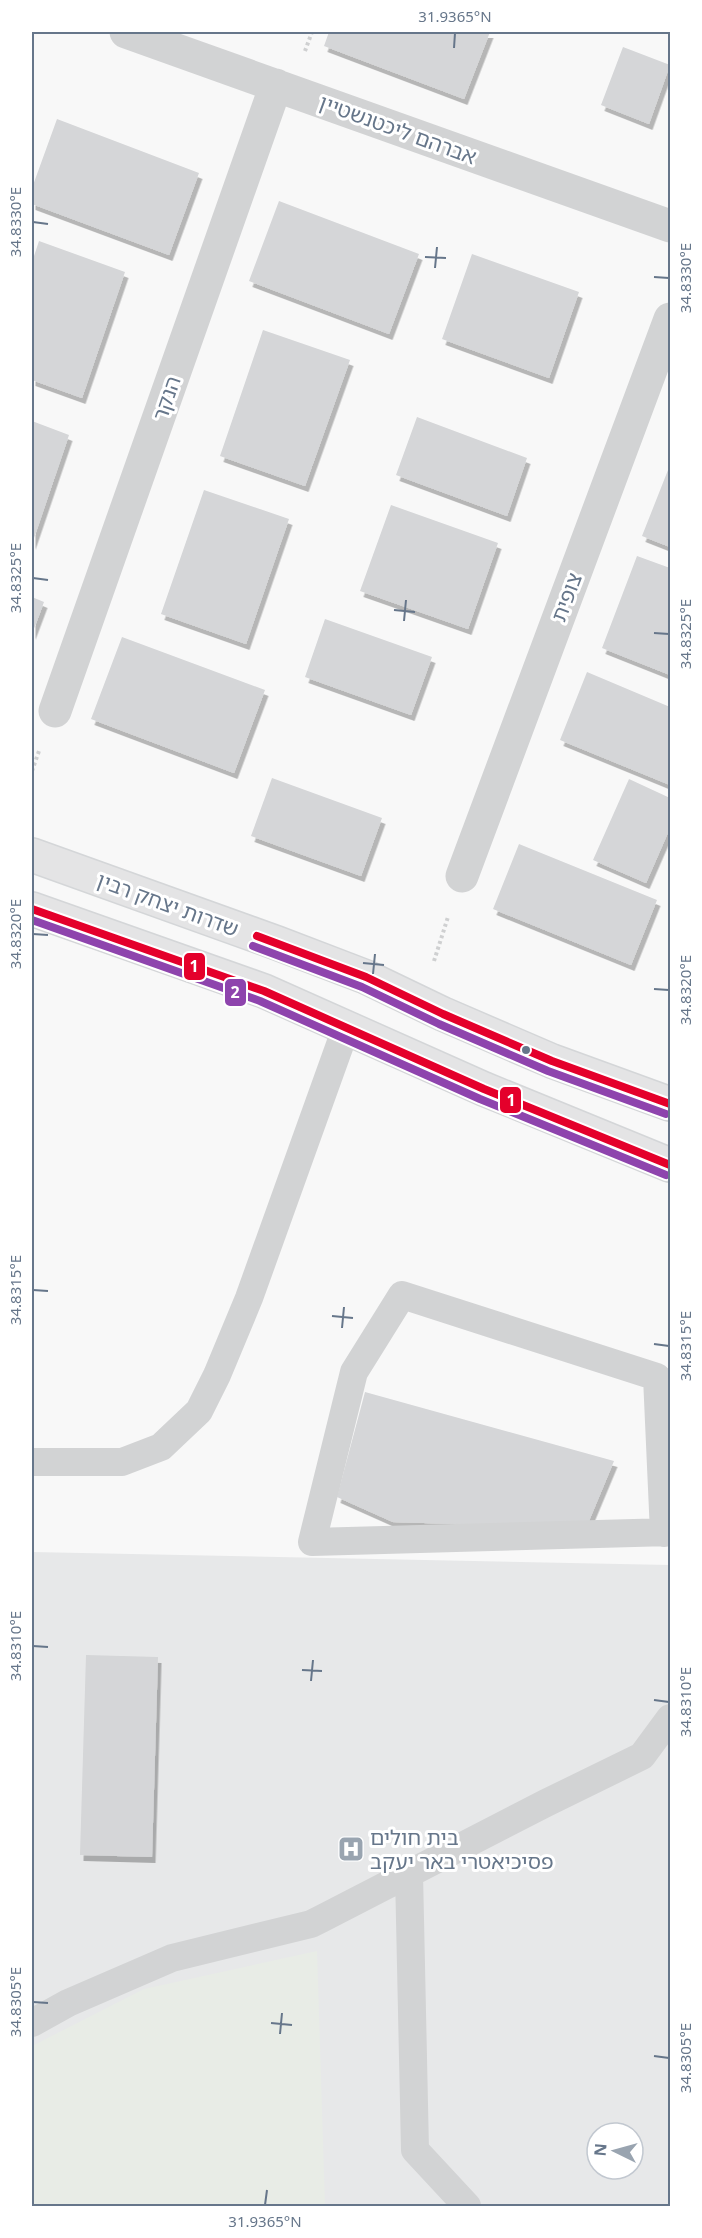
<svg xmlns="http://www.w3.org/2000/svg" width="702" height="2238" viewBox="0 0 702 2238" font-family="'Noto Sans','Noto Sans Hebrew',sans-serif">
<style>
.built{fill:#e7e8e9;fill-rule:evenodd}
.green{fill:#e8ece6}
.building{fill:#d5d6d8;filter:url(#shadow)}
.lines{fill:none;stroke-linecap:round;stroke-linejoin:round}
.secondary-casing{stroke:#d4d6d8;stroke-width:36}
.path{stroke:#cfd0d1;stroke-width:4;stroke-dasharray:3 3;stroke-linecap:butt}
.service{stroke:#d2d3d4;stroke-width:28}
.minor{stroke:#d2d3d4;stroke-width:33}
.secondary{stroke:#e4e4e5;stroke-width:33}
.bus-1-casing{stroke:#fff;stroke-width:12}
.bus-2-casing{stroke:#fff;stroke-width:12}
.bus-1{stroke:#e4002b;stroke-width:8}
.bus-2{stroke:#8e44ad;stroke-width:8}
.ticks{fill:none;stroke:#66768a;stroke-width:2}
.bus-dot{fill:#66768a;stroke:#fff;stroke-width:2}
.labels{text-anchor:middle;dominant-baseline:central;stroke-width:6;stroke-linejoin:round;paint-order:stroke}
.street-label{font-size:21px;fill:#66768a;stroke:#fff}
.poi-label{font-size:21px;fill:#66768a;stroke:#fff;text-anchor:start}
.line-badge{stroke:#fff;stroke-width:2}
.badge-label{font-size:16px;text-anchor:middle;font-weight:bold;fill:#fff}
.neatline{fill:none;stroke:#66768a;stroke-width:2}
.ticks-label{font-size:15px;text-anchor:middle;fill:#66768a}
</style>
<defs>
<filter id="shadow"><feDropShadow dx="3.5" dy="6" stdDeviation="0" flood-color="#0004"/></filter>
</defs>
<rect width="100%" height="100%" fill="#f8f8f8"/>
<path class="built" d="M32,1552L670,1565V2206H32ZM597,2133H633V2169H597Z"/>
<path class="green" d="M317,1951L325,2206H32V2046L144,1989Z"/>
<path class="building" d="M329,32H490L464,99L324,46Z
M623,47L670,65L649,124L601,105Z
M57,119L199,173L169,255L32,204V188Z
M279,201L419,254L389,334L249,281Z
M39,241L125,272L82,398L32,380V262Z
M472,254L579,292L549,378L442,339Z
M263,330L350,360L305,486L220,456Z
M417,417L527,458L507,516L396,475Z
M32,421L69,435L32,544Z
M670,465V547L642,536Z
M204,490L289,519L246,644L161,614Z
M391,505L498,543L468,629L360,591Z
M637,556L670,568V675L602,648Z
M32,597L44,602L32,634Z
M325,619L432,657L411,715L305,677Z
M122,637L265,690L234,773L91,719Z
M587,672L670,707V785L560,740Z
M272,778L382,818L361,876L251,836Z
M629,779L670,798V828L646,883L593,860Z
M519,844L657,900L631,965L493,909Z
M365,1392L614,1461L586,1528L393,1522L337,1497Z
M86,1655L158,1657L152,1857L80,1855Z"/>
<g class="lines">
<g class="secondary-casing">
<path id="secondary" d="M32,855L277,943L366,977L443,1014L552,1061L670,1104
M32,909L264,991L484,1089L670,1165"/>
</g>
<path class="path" d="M305,51L312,32
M32,771L39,751
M434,961L448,917"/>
<path class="service" d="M402,1295L657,1377L664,1533L670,1532L312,1542L354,1372Z
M32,1462H122L161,1447L199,1411L217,1375L249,1298L346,1028
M409,1873L415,2150L467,2206
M32,2023L68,2003L172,1958L311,1924L321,1919L546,1803L642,1756L670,1718"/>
<path class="minor" d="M126,32L670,226
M55,711L276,85
M462,876L670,319"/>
<use href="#secondary" class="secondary"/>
<g class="bus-1-casing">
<path id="bus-1" d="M32,909L264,991L484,1089L670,1165
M257,936L366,977L443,1014L552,1061L670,1104"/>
</g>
<g class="bus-2-casing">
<path id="bus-2" d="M32,920L260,1001L480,1099L666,1175
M253,946L362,987L439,1024L548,1071L666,1114"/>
</g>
<use href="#bus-1" class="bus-1"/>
<use href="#bus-2" class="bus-2"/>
</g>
<path class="ticks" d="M454,48L455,33M33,222L48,224M425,257L446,258M435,268L437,247M654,277L669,278M33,578L48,580M394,610L415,612M404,621L406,600M654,633L669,634M33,934L48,935M363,963L384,965M373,974L375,954M654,989L669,990M33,1290L48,1291M332,1316L353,1318M342,1328L344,1307M654,1344L669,1346M33,1646L48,1647M302,1670L322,1671M311,1681L313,1660M654,1700L669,1702M33,2002L48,2003M271,2023L292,2025M280,2034L282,2013M654,2056L669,2058M265,2205L267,2190"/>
<defs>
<g id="hospital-square" transform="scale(1.35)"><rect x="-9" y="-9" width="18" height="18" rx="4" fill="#99a4b0" stroke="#fff"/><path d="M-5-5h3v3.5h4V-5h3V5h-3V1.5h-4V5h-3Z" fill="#fff"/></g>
</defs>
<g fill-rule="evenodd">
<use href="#hospital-square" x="351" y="1849"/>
</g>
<circle class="bus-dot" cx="526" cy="1050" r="5"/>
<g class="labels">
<g class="street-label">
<text transform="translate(398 129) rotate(20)">אברהם ליכטנשטיין</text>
<text transform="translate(166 398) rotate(-71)">הנקר</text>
<text transform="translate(566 597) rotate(-69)">צופית</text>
<text transform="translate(168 904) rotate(20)">שדרות יצחק רבין</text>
</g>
<g class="poi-label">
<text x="370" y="1837">בית חולים<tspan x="370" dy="24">פסיכיאטרי באר יעקב</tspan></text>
</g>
</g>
<g class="line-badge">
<rect x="183" y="952" width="23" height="29" rx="6" fill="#e4002b"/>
<rect x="224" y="978" width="23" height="29" rx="6" fill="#8e44ad"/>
<rect x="499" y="1086" width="23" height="28" rx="6" fill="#e4002b"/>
</g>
<g class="badge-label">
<text x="194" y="972">1</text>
<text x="235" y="998">2</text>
<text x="511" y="1106">1</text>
</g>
<rect width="702" height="2238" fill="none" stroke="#ffffff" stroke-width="66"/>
<g transform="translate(615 2151) rotate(275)"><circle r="28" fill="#ffffff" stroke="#c2c8d0" stroke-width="1.5"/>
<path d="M0-4.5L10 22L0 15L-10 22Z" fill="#99a4b0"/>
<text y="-9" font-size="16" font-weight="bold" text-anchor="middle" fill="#66768a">N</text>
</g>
<rect x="33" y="33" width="636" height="2172" class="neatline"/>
<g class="ticks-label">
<text x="455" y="22">31.9365°N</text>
<text transform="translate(16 222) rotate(-90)" y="5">34.8330°E</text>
<text transform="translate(686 278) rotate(-90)" y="5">34.8330°E</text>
<text transform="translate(16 578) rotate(-90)" y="5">34.8325°E</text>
<text transform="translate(686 634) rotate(-90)" y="5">34.8325°E</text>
<text transform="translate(16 934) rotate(-90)" y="5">34.8320°E</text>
<text transform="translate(686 990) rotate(-90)" y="5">34.8320°E</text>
<text transform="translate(16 1290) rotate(-90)" y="5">34.8315°E</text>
<text transform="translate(686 1346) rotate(-90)" y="5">34.8315°E</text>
<text transform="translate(16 1646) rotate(-90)" y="5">34.8310°E</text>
<text transform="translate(686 1702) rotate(-90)" y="5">34.8310°E</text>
<text transform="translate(16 2002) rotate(-90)" y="5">34.8305°E</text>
<text transform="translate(686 2058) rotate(-90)" y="5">34.8305°E</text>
<text x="265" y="2227">31.9365°N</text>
</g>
</svg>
